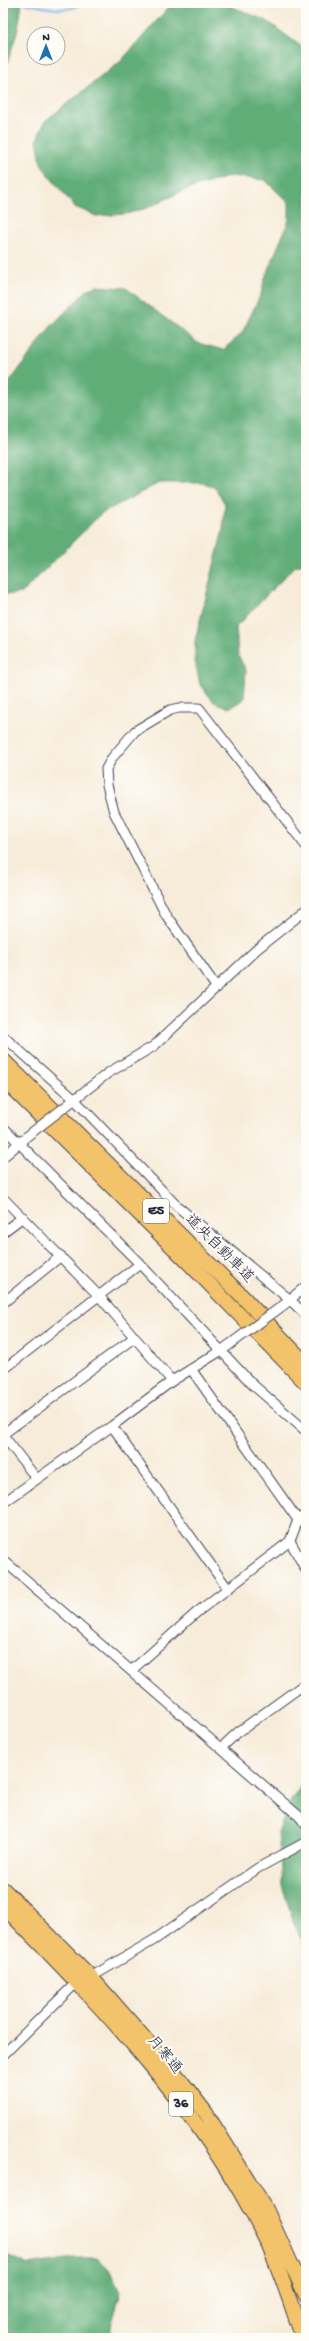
<svg xmlns="http://www.w3.org/2000/svg" width="309" height="2341" viewBox="0 0 309 2341" font-family="'Gochi Hand','Klee One',sans-serif">
<style>
.forest{fill:#60ad78;stroke:#41685a}
.lines{fill:none;stroke-linecap:round;stroke-linejoin:round}
.stream{stroke:#7ab7ec;stroke-width:2.5}
.minor-casing{stroke:#424053;stroke-width:11}
.highway-casing{stroke:#424053;stroke-width:16}
.minor{stroke:#fff;stroke-width:9}
.highway{stroke:#f2c36a;stroke-width:14}
.minor-bridge-casing{stroke:#424053;stroke-width:11;stroke-linecap:butt}
.minor-bridge{stroke:#fff;stroke-width:9}
.labels{text-anchor:middle;dominant-baseline:central;stroke-width:4;stroke-linejoin:round;paint-order:stroke}
.shield{fill:#fdfcf7;stroke:#646373;stroke-width:1}
.shield-label{font-size:14px;font-weight:bold;fill:#22223b}
.street-label{font-size:15px;fill:#22223b;stroke:#fdfcf7}
</style>
<rect width="100%" height="100%" fill="#fdfcf7"/>
<filter id="ink" filterUnits="userSpaceOnUse"><feTurbulence type="fractalNoise" baseFrequency=".025" numOctaves="2"/><feDisplacementMap in="SourceGraphic" scale="8" xChannelSelector="R" yChannelSelector="G"/><feConvolveMatrix kernelMatrix="1 2 1 2 8 2 1 2 1" color-interpolation-filters="sRGB"/></filter>
<filter id="wash" filterUnits="userSpaceOnUse"><feTurbulence type="fractalNoise" baseFrequency=".012" numOctaves="4" result="noise"/><feDisplacementMap in="SourceGraphic" scale="16" xChannelSelector="R" yChannelSelector="G"/><feGaussianBlur stdDeviation="0.9" result="paint"/><feColorMatrix in="noise" values="0 0 0 0 0 0 0 0 0 0 0 0 0 0 0 0 0 1.4 0 .05"/><feComposite in="paint" operator="in"/></filter>
<g filter="url(#wash)">
<rect width="100%" height="100%" fill="#f7ecd9"/>
<path class="forest" d="M3,3L22,4L18,29L3,76Z
M188,3H223L267,21L306,50V563L295,566L236,627L238,655L246,670L244,699L229,708L214,702L200,685L195,661V640L223,530L225,504L215,488L204,483H159L102,513L22,593L3,595V391L51,326L87,290L96,286L126,288L198,343L223,350L242,333L261,294L265,278L289,220V203L265,180L231,176L185,190L147,208L126,214L96,216L75,207L49,176L41,163L37,139L45,121L121,61L168,8Z
M306,1779V1950L293,1921L282,1885L278,1832L291,1800Z
M3,2252L28,2265L74,2258H98L109,2269L121,2292L111,2326V2338H3Z"/>
<g class="lines">
<path class="stream" d="M24,3C42,6 66,15 82,3
M297,1300L306,1309"/>
</g>
</g>
<g filter="url(#ink)">
<g class="lines">
<g class="minor-casing">
<path id="minor" d="M217,988L166,915L114,812L107,785L106,769L112,758L135,731L170,710L179,708H199L306,846
M3,1036L74,1099L177,1206L289,1299L306,1315
M71,1102L108,1073L154,1046L257,949L306,910
M3,1127L140,1264L252,1384L306,1431
M3,1157L23,1140
M3,1198L99,1296L172,1381
M3,1232L23,1217
M3,1303L61,1256
M286,1303L306,1286
M191,1369L298,1520
M3,1370L140,1264
M112,1426L228,1589
M3,1434L135,1337
M3,1435L36,1478
M3,1503L112,1426L172,1381L225,1348
M290,1541L306,1570
M3,1560L300,1817L306,1825
M132,1670L196,1613L290,1541L298,1520L306,1514
M221,1748L237,1733L306,1683
M3,2055L77,1982L91,1977L154,1940L258,1868L306,1842"/>
</g>
<g class="highway-casing">
<path id="highway" d="M3,1060L241,1295L306,1364
M3,1079L186,1260L306,1383
M3,1889L91,1977L175,2073L206,2113L265,2207L306,2296
M3,1906C100,2005 201,2108 263,2234C280,2267 290,2303 303,2338"/>
</g>
<use href="#minor" class="minor"/>
<use href="#highway" class="highway"/>
<g class="minor-bridge-casing">
<path id="minor-bridge" d="M26,1137L70,1103
M225,1348L285,1304"/>
</g>
<use href="#minor-bridge" class="minor-bridge"/>
</g>
</g>
<g class="labels">
<g class="shield">
<rect x="143" y="1199" width="26" height="24" rx="3"/>
<rect x="169" y="2092" width="24" height="24" rx="3"/>
</g>
<g class="shield-label">
<text x="156" y="1211">E5</text>
<text x="181" y="2104">36</text>
</g>
<g class="street-label">
<text transform="translate(219 1249) rotate(45)">道央自動車道</text>
<text transform="translate(164 2055) rotate(50)">月寒通</text>
</g>
</g>
<rect width="309" height="2341" fill="none" stroke="#fdfcf7" stroke-width="16"/>
<g transform="translate(46 46)"><circle r="19" fill="#fdfcf7" stroke="#a5a5ac"/>
<path d="M0-3L7 15L0 10L-7 15Z" fill="#1f6fb2"/>
<text y="-6" font-size="11" font-weight="bold" text-anchor="middle" fill="#22223b">N</text>
</g>
</svg>
